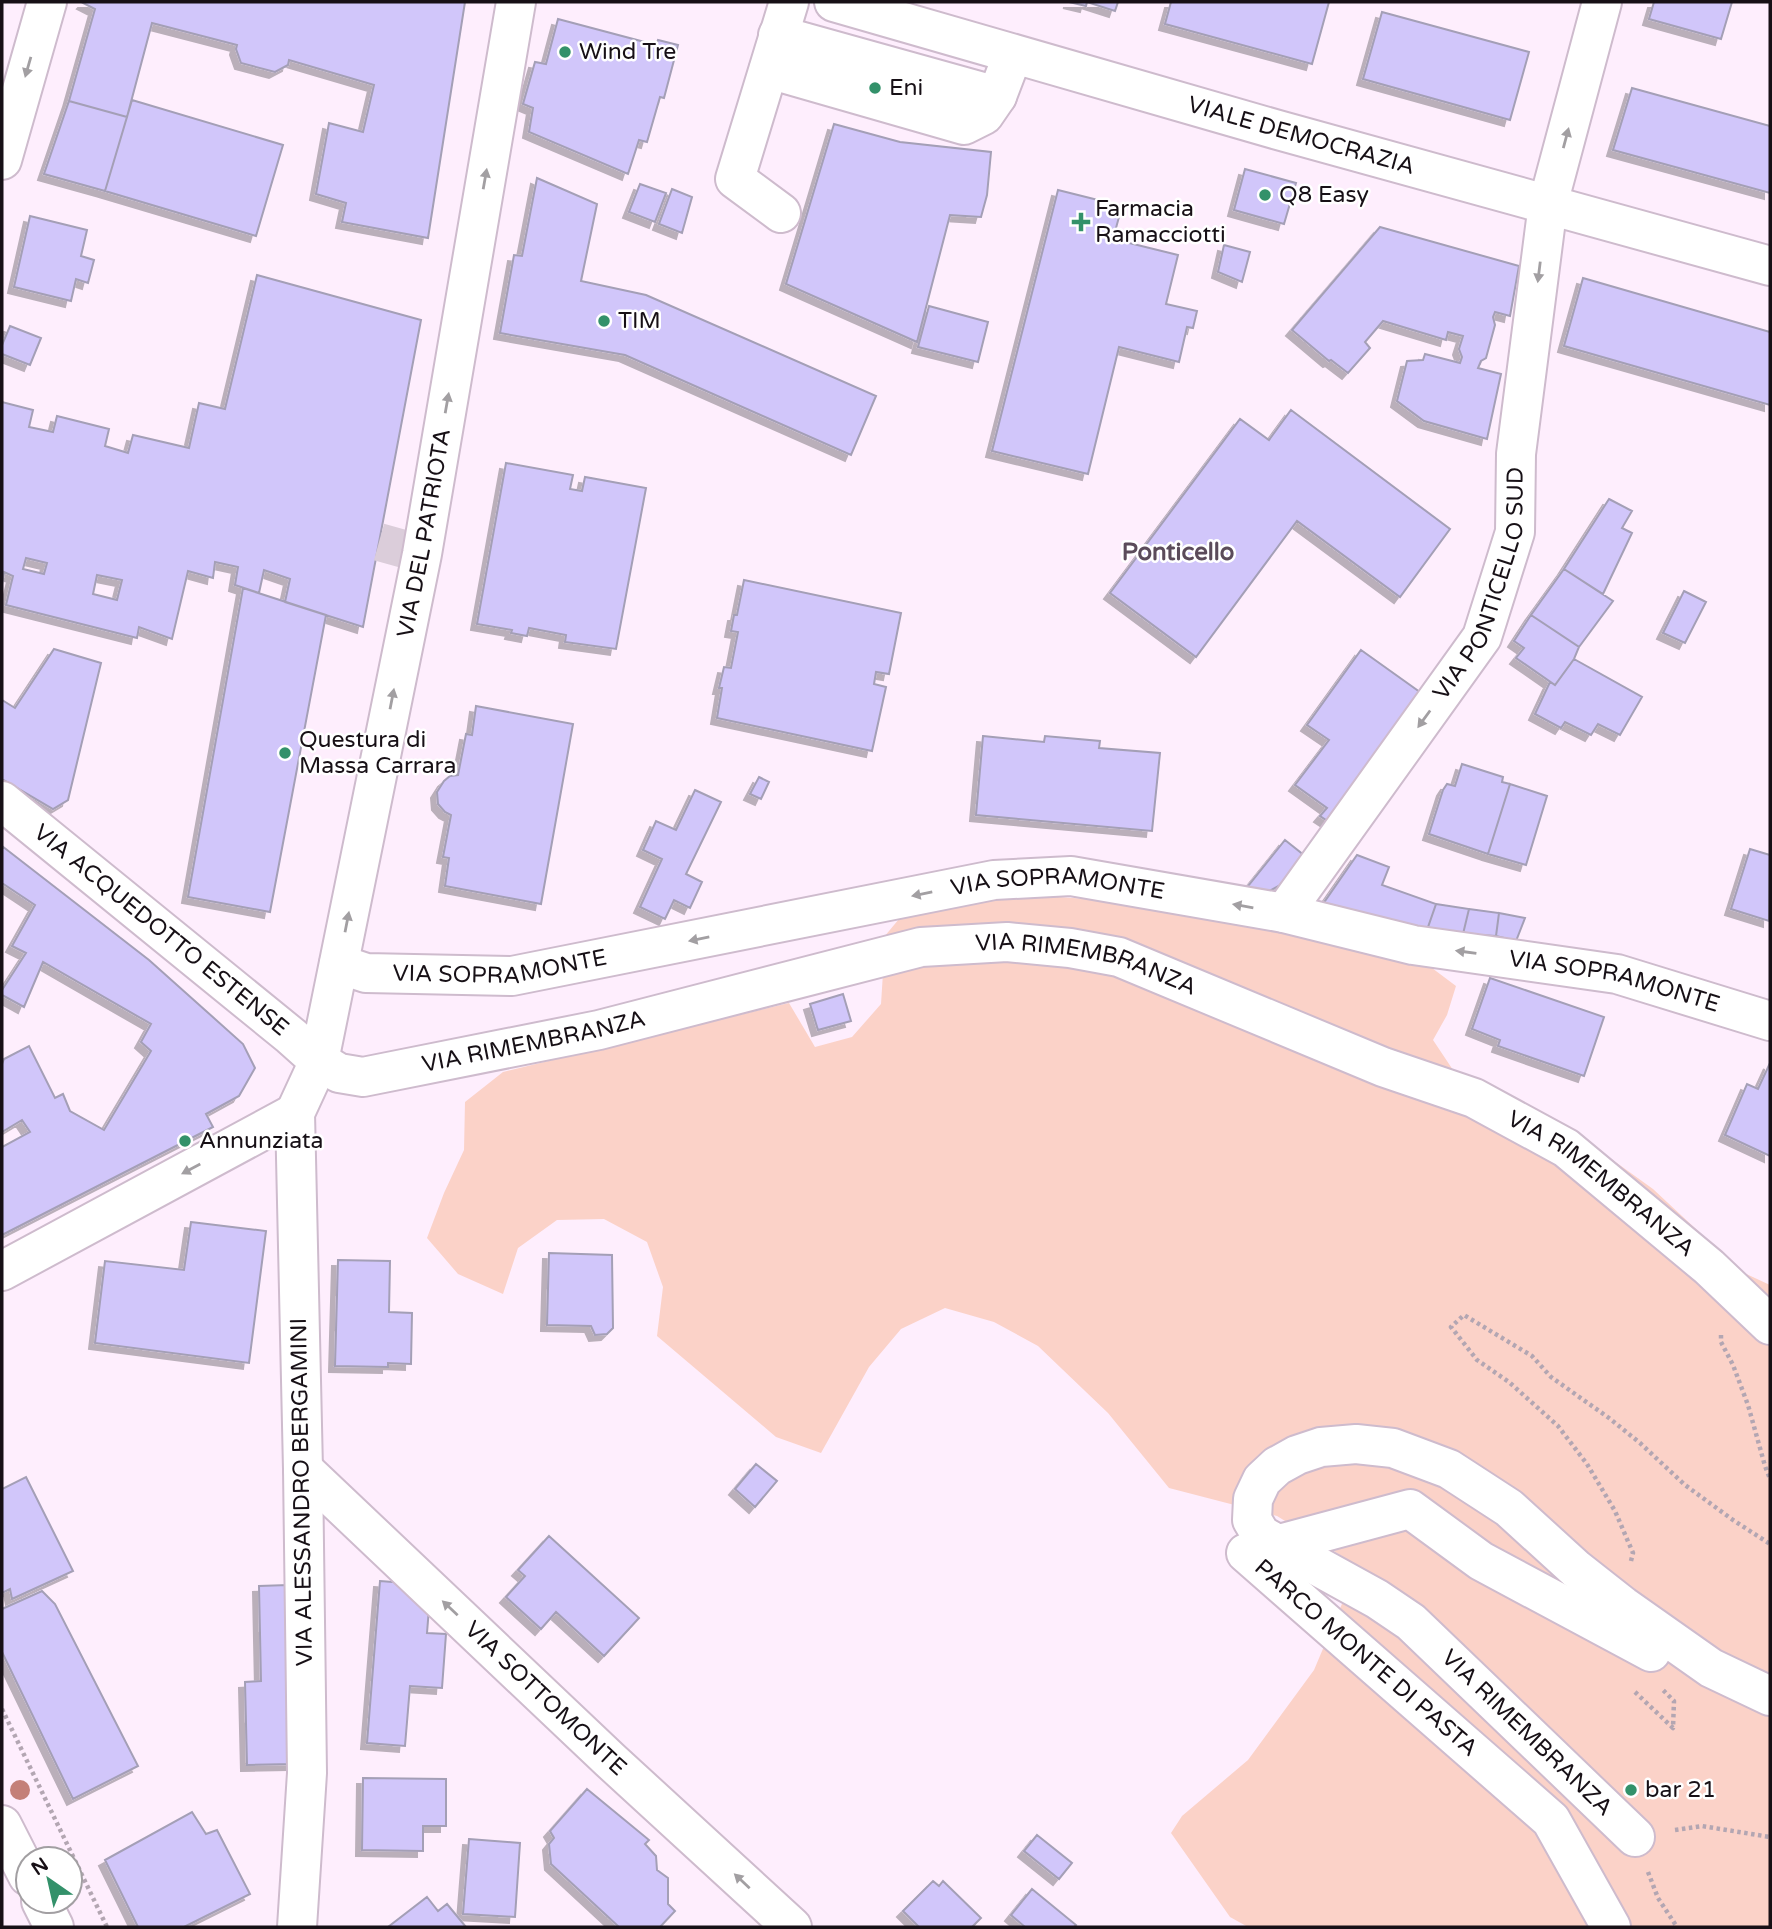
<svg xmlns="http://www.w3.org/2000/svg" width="1772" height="1929" viewBox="0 0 1772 1929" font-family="'Varela Round',sans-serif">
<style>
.green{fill:#fbd2c8}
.building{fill:#d1c6fa;stroke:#a49fb6;stroke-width:2;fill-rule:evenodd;filter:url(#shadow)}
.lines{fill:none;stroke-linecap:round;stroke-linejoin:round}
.minor-tunnel{stroke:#dbcdda;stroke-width:38;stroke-dasharray:38 19;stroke-linecap:butt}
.minor-casing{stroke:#cebbcd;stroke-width:42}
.major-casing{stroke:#cebbcd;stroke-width:42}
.path{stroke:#b3a6b2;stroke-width:4.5;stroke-dasharray:3.5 3.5;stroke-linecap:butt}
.minor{stroke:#fff;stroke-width:38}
.major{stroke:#fff;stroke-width:38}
.tree{fill:#c47f78}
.oneway{fill:#a29fa2}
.poi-dot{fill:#33916a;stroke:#fff;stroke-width:2.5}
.labels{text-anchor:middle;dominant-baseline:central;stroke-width:5;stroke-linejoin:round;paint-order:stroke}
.poi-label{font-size:23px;fill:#171016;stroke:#fff;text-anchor:start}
.street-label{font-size:23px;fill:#171016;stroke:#fff}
.neighbourhood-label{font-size:24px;font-weight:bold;fill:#5b4b5a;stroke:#fff}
</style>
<defs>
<filter id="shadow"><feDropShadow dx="-6" dy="6" stdDeviation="0" flood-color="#0004"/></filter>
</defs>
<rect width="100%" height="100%" fill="#feeefd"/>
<path class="green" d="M1031,895L1101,900L1224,919L1403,957L1432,968L1456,986L1447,1015L1433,1040L1457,1076L1571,1130L1653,1189L1742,1272L1770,1285V1927H1248L1230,1917L1171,1833L1182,1816L1248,1760L1314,1670L1358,1566L1277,1516L1169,1488L1108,1413L1038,1346L994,1322L945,1308L901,1329L869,1367L821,1453L776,1437L657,1336L663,1287L647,1242L604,1219L557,1220L518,1248L503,1294L458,1274L427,1238L444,1193L464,1150L465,1102L503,1072L789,1003L815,1047L852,1037L881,1004L883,973L879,943L899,919L927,908Z"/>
<path class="building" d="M84,2H465L428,238L342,222L346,203L316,194L329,123L363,132L374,85L289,60L288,65L275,72L241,63L236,49L237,45L152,23L127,117L69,101L95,9L83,3Z
M1069,2H1118L1115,11L1087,2L1086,6Z
M1171,2H1329L1312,64L1165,24Z
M1654,2H1732L1721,39L1649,19Z
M1382,12L1529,52L1510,120L1363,79Z
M558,19L656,45L658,40L678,45L664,98L660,97L647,142L639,140L628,174L529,132L533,108L523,104L535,62L546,64Z
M1632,88L1770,126V193L1613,150Z
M132,100L283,145L256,236L105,191Z
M69,101L127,117L105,191L44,174Z
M834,124L900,142L991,152L987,195L981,217L950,215L917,342L786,284Z
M1245,169L1296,183L1284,224L1234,210Z
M537,178L597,204L581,281L646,295L876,396L851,455L625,355L500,333L514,255L522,256Z
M640,184L666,193L655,222L629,212Z
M672,189L692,197L682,233L659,224Z
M1058,190L1122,206L1113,239L1178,255L1166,304L1197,311L1193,328L1187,327L1179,362L1119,347L1088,474L992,451Z
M30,216L87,230L81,256L94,260L88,283L76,279L71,301L14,287Z
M1380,227L1519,266L1510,316L1495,312L1493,317L1495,325L1486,358L1481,361L1478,368L1501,374L1487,439L1424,421L1397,401L1407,361L1423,360L1425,354L1460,363L1462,357L1459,349L1463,336L1448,332L1446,340L1383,321L1365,342L1370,348L1348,373L1331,360L1329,361L1292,330Z
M1224,245L1250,252L1242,282L1218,272Z
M257,275L421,320L363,627L285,602L290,579L264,570L259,593L235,585L238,567L215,562L213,578L188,571L172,639L139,627L137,638L6,605L13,576L4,572L2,584V402L33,410L29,427L53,432L57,416L109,429L105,446L128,453L133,435L189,448L199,403L225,409ZM26,558L47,563L44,574L23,569ZM97,575L122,580L117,600L93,594Z
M1583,278L1770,332V405L1564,346Z
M929,306L988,322L978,362L918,347Z
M10,326L41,338L30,365L2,354V345Z
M1291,410L1450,529L1400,597L1297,521L1196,657L1110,593L1240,419L1269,440Z
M506,463L573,475L570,489L582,491L585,477L646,488L616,649L565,642L566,635L529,628L527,636L511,633L512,630L477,624Z
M1609,499L1632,511L1622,528L1632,533L1603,594L1564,569Z
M1564,569L1613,601L1579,647L1531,615Z
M744,580L901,613L889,674L876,672L874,684L886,687L872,751L717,718L722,688H719L724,667L731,668L738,632L731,631L734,615H737Z
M243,588L326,615L270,912L188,897Z
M1684,591L1706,602L1685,643L1663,633Z
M1531,615L1579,647L1574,659L1555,685L1516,658L1524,648L1514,641Z
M54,649L101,663L68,800L53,809L2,779V700L15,708Z
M1361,650L1424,695L1332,824L1320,816L1327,808L1295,785L1329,740L1307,725Z
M1574,659L1642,697L1620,735L1598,724L1591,735L1565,722L1561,728L1535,714L1550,682L1555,685Z
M476,706L573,724L541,904L445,886L449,858L443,857L451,815L445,812L438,804L437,792L444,781L450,776L458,775L466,734L472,735Z
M983,736L1044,742L1045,736L1100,741L1099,748L1160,753L1152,831L976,815Z
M1462,764L1503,777L1502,782L1510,784L1488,854L1429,834L1443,790L1447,784L1455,786Z
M759,777L769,782L761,799L750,794Z
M1510,784L1547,796L1526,865L1488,854Z
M695,790L721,802L686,874L702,882L690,908L674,900L665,919L640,907L662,859L643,850L656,821L676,830Z
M1285,840L1305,856L1280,885L1271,890L1263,892L1245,890Z
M2,846L149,960L243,1044L255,1068L239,1096L206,1114L213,1127L2,1235V1147L30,1132L22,1120L2,1132V1064L4,1059L29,1046L55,1098L63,1094L70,1111L104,1130L151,1051L141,1042L151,1024L43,962L24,1007L2,995V990L26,953L12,946L35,905L2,883Z
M1750,849L1770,855L1769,921L1731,909Z
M1357,855L1389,867L1382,885L1436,904L1427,930L1323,904Z
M1436,904L1469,909L1463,934L1427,930Z
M1469,909L1499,913L1496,936L1463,934Z
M1499,913L1525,918L1516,941L1496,936Z
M1490,978L1604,1017L1584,1076L1498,1046L1500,1040L1472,1029Z
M843,994L851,1021L818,1030L810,1004Z
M1770,1063V1156L1725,1135L1747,1084L1758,1089Z
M191,1222L266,1231L249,1363L95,1343L105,1261L184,1270Z
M549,1253L612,1255L613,1328L607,1334L595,1335L591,1326L547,1325Z
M338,1260L390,1261L389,1312L412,1313L411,1364L388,1363V1367L335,1366Z
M756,1464L777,1481L755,1507L735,1489Z
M26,1477L73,1571L12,1599L10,1589L2,1593V1489Z
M549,1536L639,1618L604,1656L556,1612L541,1629L506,1597L525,1576L518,1570Z
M380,1581L405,1583L429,1608L427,1633L446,1634L442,1688L410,1686L405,1746L367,1743Z
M288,1585L293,1764L247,1765L245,1682L261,1681L259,1586Z
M42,1591L55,1604L138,1766L73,1799L2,1652V1609Z
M363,1778L446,1779V1826H423V1851L362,1850Z
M587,1789L649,1840L645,1844L656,1856L657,1870L668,1878V1904L675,1911L660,1927H619L551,1864L549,1844L554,1838L550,1831Z
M192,1812L206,1834L217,1830L250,1894L184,1927H138L105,1860Z
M1037,1835L1072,1863L1059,1879L1024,1851Z
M469,1839L520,1843L515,1917L463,1914Z
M933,1881L939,1886L943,1881L981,1918L972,1927H919L903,1911Z
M1032,1889L1076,1925L1074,1927H1025L1011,1915Z
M427,1897L438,1911L447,1904L466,1927H388Z"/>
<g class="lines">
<path class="minor-tunnel" d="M379,542L422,554"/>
<g class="minor-casing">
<g id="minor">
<path d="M778,35L997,96"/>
<path d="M769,69L964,125L984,115L997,96L1013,54"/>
<path d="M2,160L47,2"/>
<path d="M781,213L735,179L789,2"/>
<path id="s1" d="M2,801L291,1036L319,1061L339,1073L363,1077L599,1030L921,947L1007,942L1070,948L1119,957L1383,1067L1474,1098L1566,1148L1709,1267L1770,1325"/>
<path id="s2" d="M1284,913L1482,637L1515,532L1516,454L1548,204L1602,2"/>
<path id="s3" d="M339,964L366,973L512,976L994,880L1071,876L1284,913L1413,945L1617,974L1770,1021"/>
<path d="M2,1271L295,1113"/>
<path id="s4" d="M303,1469L610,1760L792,1927"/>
<path d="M1635,1837L1411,1622L1377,1599L1261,1535L1252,1520L1253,1499L1262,1480L1277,1466L1297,1455L1321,1447L1356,1444L1393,1448L1449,1469L1509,1508L1576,1569L1623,1606L1711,1668L1770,1696"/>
<path id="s5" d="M297,1927L307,1773L303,1469L295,1113L319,1061L422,554L516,2"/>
<path d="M1611,1927L1551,1820L1246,1553L1410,1509L1481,1561L1651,1652"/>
</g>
</g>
<g class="major-casing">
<g id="major">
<path id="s6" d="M834,2L1278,130L1770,266"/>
<path d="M2,1825L28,1876"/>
<path d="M41,1901L54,1927"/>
</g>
</g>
<path class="path" d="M1721,1335V1342L1733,1365L1748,1405L1765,1466L1770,1479
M1631,1561L1633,1553L1615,1511L1587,1464L1558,1426L1509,1382L1477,1360L1451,1327L1464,1315L1532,1356L1551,1377L1609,1418L1640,1443L1685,1485L1733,1520L1770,1544
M1635,1692L1673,1728L1674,1701L1662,1689
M2,1709L107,1927
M1675,1830L1702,1826L1770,1837
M1648,1872L1658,1898L1677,1927"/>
<use href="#minor" class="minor"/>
<use href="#major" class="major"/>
</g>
<circle class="tree" cx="20" cy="1790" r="10"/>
<defs><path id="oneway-solid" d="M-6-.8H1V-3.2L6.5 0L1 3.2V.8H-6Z" transform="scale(1.75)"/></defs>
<g class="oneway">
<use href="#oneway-solid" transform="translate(28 67) rotate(106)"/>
<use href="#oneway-solid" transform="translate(1566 138) rotate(-75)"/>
<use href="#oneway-solid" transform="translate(485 179) rotate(-80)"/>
<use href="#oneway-solid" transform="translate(1539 272) rotate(97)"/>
<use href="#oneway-solid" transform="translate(447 403) rotate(-80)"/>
<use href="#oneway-solid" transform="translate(392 699) rotate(-79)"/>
<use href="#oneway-solid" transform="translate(1424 719) rotate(126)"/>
<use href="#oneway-solid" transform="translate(922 894) rotate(168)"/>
<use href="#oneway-solid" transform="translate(1243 906) rotate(-170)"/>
<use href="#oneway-solid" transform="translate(347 922) rotate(-79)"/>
<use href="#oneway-solid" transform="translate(699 939) rotate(169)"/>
<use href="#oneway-solid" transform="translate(1466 952) rotate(-172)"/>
<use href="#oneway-solid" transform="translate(191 1169) rotate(152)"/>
<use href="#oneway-solid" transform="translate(450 1608) rotate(-137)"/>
<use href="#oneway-solid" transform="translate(742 1881) rotate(-137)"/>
</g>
<g class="poi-dot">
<circle cx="565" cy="52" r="7"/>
<circle cx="875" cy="88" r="7"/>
<circle cx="1265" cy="195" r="7"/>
<path d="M1077.5 211.5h7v7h7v7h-7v7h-7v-7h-7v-7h7z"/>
<circle cx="604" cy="321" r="7"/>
<circle cx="285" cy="753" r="7"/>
<circle cx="185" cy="1141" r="7"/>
<circle cx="1631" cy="1790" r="7"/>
</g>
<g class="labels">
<g class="poi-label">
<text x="579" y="52">Wind Tre</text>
<text x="889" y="88">Eni</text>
<text x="1279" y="195">Q8 Easy</text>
<text x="1095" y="209">Farmacia<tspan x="1095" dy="26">Ramacciotti</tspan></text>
<text x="618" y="321">TIM</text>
<text x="299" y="740">Questura di<tspan x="299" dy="26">Massa Carrara</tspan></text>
<text x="199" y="1141">Annunziata</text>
<text x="1645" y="1790">bar 21</text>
</g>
<g class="street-label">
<text stroke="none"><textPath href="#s6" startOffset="486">VIALE DEMOCRAZIA</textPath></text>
<text stroke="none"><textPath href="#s5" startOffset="1410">VIA DEL PATRIOTA</textPath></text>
<text stroke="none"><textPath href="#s2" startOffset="390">VIA PONTICELLO SUD</textPath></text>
<text stroke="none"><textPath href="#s3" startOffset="730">VIA SOPRAMONTE</textPath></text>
<text stroke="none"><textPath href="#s1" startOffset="205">VIA ACQUEDOTTO ESTENSE</textPath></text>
<text stroke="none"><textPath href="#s3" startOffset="163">VIA SOPRAMONTE</textPath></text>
<text stroke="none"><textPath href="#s1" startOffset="1199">VIA RIMEMBRANZA</textPath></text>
<text stroke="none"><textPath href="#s3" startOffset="1297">VIA SOPRAMONTE</textPath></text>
<text stroke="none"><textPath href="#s1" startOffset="632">VIA RIMEMBRANZA</textPath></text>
<text stroke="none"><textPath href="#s1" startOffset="1766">VIA RIMEMBRANZA</textPath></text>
<text transform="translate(302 1492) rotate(-91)">VIA ALESSANDRO BERGAMINI</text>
<text transform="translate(1366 1658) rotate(41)">PARCO MONTE DI PASTA</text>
<text stroke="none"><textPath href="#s4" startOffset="334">VIA SOTTOMONTE</textPath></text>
<text transform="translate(1527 1733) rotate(44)">VIA RIMEMBRANZA</text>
</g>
<g class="neighbourhood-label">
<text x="1178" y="552">Ponticello</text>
</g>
</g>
<rect width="1772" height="1929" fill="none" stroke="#171016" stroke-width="7"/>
<g transform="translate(49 1880) rotate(326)"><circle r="33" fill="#ffffff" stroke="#a29fa2" stroke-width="2"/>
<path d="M0-5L12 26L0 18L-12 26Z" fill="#33916a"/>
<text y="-10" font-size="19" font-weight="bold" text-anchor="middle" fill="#171016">N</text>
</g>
</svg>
